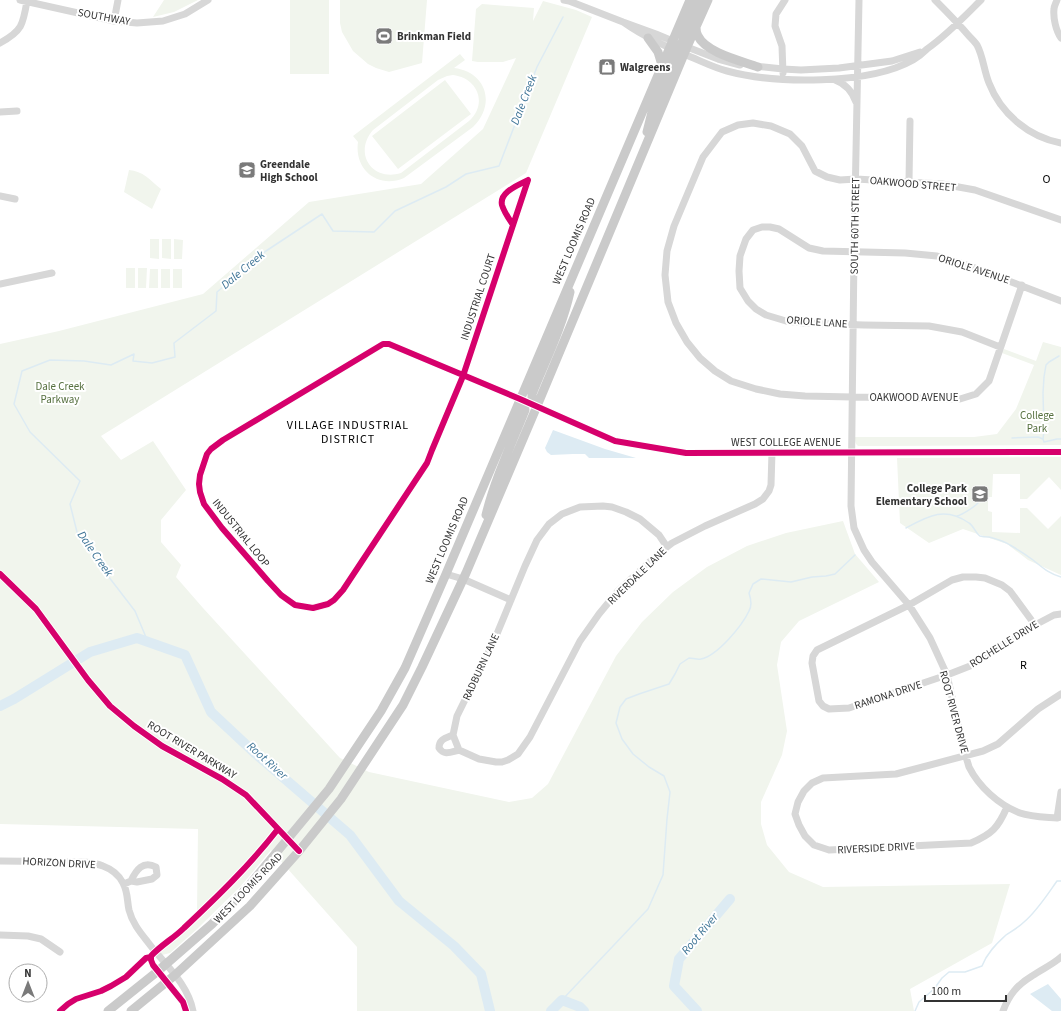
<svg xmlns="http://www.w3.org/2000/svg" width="1061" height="1011" viewBox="0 0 1061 1011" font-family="'Source Sans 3',sans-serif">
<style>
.green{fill:#f1f5ed;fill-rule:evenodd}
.water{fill:#ddebf3}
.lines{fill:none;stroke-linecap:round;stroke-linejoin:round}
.stream{stroke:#ddebf3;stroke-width:1.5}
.river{stroke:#ddebf3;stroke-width:10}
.minor{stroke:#d7d7d7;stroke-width:7}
.major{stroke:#cacaca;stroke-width:9}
.cycleway-casing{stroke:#fff;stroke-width:8}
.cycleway{stroke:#d6006c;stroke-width:6}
.labels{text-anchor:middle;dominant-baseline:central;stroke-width:4;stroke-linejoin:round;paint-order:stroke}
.street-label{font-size:11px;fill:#333;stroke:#fff}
.poi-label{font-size:11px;font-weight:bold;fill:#333;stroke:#fff;text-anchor:start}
.park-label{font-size:11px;fill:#56703f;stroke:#fff}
.water-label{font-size:12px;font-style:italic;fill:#3f7597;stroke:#fff}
.neighbourhood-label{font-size:12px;letter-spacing:1px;fill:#000;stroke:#fff}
</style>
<rect width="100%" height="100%" fill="#fff"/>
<path class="green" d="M164,0H198L174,12L153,17Z
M290,0H329V74H290Z
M340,0H427L422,63L389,72L376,68L368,64L353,51L342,32L340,23Z
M543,1L576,10L592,17L526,173L101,436L121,460L153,441L186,490L161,520V542L181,565L176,577L203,608L340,758L369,772L509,802L532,798L548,784L616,656L642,622L673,592L707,567L747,546L786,533L843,521L855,554L879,582L799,621L781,642L777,665L787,731L782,755L761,802V824L767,845L789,872L823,887L1010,884L992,943L910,989L914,1011H357V947L271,850L240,887L196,930L170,953L162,955L155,948L163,942L197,912L198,829L0,824V344L59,331L203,294L309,202L421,184L483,129L516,58L503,62H478L472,61L476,9L482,4L534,8L533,21Z
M460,54L465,60L454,68C487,72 496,105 473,127L404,178C378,189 354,170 358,142L353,136ZM453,75C478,78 488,104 469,121L401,173C372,182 353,153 373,130L438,80L447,76Z
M445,80L471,114L398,169L372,136Z
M129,170C143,171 150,180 161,189L152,209L124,192Z
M150,239H159V259L150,258Z
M162,239H171V259L162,258Z
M174,239L183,240L182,259H174Z
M126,268H135V288H126Z
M138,268H147L146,288H138Z
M150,269H158V288H149Z
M161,269H170V288H161Z
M173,269H182V288H173Z
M1043,342L1061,347V445L882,446H858C855,443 855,441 855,437H974L997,434L1016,409L1034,365L1002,353L1004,349L1036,361Z
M1061,457V490L1049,477L1027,499H1020V474H993L992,497H988V511L992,512V532L1020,533V508H1027L1048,529L1061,516V575L1028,560L1007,544L963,529L929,543L900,523L897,458Z"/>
<path class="water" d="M553,430L605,449L636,458H589L585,454H573L551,455L547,452L545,448Z
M1048,984L1061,999V1011H1052L1030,994Z"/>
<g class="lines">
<path class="stream" d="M1012,438L1038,437L1043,439L1044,442L1057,439H1061
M1043,439L1044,431L1043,393L1044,377L1046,365L1049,362L1059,356
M957,516C962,515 974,507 978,503
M906,528C928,516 945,506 969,523C974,526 976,534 980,536C983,537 987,537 989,537C996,539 1004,541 1010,545C1017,549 1025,554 1033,560C1042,567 1049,574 1061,577
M148,642L135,611L105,572L77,532L70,504L80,481L30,432L14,404L22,371L50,360L84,361L111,365L134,354L133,361L152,363L175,357L174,343L216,311L217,292L266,251L322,214L333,231L374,232L395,211L446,187L466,174L499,166L537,67L563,17
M562,1000L648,909L663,875L667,819L670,792L664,776L649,767L633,754L622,739L616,723L620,707L626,699L639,694L669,684L675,674L680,664L689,658C692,658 698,660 701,659C717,656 742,626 749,611C752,606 751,599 749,593L753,584L761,579L791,582L812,577L826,576L835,574L855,555
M915,1011L919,1002L934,989L942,978L949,972H965L982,966C987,953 996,944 1006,935C1012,931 1019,927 1024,922C1037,911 1047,895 1057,881H1061"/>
<path class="river" d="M0,706L14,699L90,652L137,638L185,655L211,712L256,754L350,835L399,901L454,946L481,974L490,1011
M551,1011L562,1000L580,1007L584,1011
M697,1011L674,986L679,959L730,899"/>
<path class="minor" d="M20,0L114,21L137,23L163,21L185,14L208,0
M564,0L569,1L623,22L656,34L687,47L718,59L740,65
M859,0L854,253L851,506L854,528L864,550L872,562L909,605L930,638L947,675L965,755C967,759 968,764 969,767C979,787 999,805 1020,813C1031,817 1045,817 1057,818L1061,817
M935,0C947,12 958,23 969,36C971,38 975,42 977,45C983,56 984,71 989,83C1001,114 1029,137 1061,143
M1057,0C1056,3 1054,6 1054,9C1053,18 1056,31 1061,38
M114,21L118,0
M623,22C644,37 667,47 691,57C703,62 715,68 727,71C775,84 869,85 913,60C918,57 923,53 927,49C947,35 964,17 981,0
M0,43C22,31 23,25 27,1
M754,66L783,69L801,70L839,68L892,61L920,52
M783,73L782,46L775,26L776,14L785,0
M835,80C846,84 852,91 856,102
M0,112L17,111
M909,181L910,121
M0,196L15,199
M513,225C509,219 504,212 502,205C499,192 519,185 528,180L463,376L432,450L427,463L343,590L334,600L328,604L313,608L295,605L281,595L268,581L222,528L204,504L200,492L199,484L200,475L207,454L211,449L223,440L383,344H389L520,399L615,441L686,453L1061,452
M0,284L52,273
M1022,285L989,381L976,394L960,399L852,397L805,396L780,394L756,389L731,381L715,371L700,358L687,342L676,323L668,302L665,275L667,251L674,226L703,157L722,132L738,125L753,123L771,126L790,134L802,146L815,171L827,177L840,180L856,179L942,184L975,190L1061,220
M1000,347L962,332L929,326L864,325L804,323L786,321L766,315L756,309L748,301L740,288L739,271L740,256L746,239L753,230L762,227H770L779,229L809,248L823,251L905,253L937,256L967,265L1061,301
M0,574L36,609L88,680L110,706L134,726L162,746L222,779L246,795L299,851
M446,574L463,579L511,600
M1035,625L1010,591L1002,585L985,578L976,577H963L952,580L909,605L817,650L813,656L812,663L819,701L823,706L829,709L849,708L947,675L970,666L1035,625L1054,615L1061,614
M453,735L459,750L479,759L496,762H502L508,760L518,754L530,737L580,641L599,614L618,591L658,554L672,543L705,526L755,504L763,499L769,491L771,485L772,452
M453,735L457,716L494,641L525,566L537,540L549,524L562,514L580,507L603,506L612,507L626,512L640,519L659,535L667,547
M453,735C446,738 439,739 439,748C444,756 451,752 459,750
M1007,807C998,828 992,834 971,843L829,850L814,845L805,836L799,825L795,814L798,802L804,791L812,783L823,778L896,774L983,751L998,744L1038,709L1061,694
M1057,818L1061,792
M0,861C21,861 42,862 64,862C76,862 91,861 103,866C111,869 119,875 123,883C128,892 127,901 129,910C132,922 139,931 147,941C163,963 188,983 193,1011
M124,884L131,881L137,882L152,879L157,875L156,867C143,860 136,870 131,881
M0,935L28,936L41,939L60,952
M1003,1011C1009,995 1017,985 1032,976C1042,969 1052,965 1061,957"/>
<path class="major" d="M696,27C696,30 696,33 698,36C706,53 742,61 758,67
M648,38L658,52L662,65
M684,54C683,51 682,48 682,45C682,35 695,10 699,0
M647,132L653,108L677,51L676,45L672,41
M537,406L532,399V394C545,361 562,328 570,292
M486,515C495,479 511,445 525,410L524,404L520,399
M108,1011L158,971L212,924L247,888L329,789L381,711L405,668L446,574L690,0
M131,1011L175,975L250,906L299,851L341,799L403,705L422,667L466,573L537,406L687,47L708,0"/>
<g class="cycleway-casing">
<path id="cycleway" d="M513,225C509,219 504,212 502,205C499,192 519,185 528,180L463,376L432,450L427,463L343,590L334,600L328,604L313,608L295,605L281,595L268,581L222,528L204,504L200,492L199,484L200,475L207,454L211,449L223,440L383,344H389L520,399L615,441L686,453L1061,452
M0,574L36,609L88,680L110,706L134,726L162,746L222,779L246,795L299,851
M60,1011L68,1004L76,999L101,991L111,986L126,977L146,958L151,957
M186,1011L183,1002L153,965L151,960V956C161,945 174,938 184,928C217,897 250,865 278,829"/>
</g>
<use href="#cycleway" class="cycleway"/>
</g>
<defs>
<g id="stadium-square" transform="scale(0.9)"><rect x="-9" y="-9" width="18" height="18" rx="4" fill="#7a7a7a" stroke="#fff"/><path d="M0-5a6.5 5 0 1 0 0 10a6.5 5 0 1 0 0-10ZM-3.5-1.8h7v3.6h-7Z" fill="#fff"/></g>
<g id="shop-square" transform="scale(0.9)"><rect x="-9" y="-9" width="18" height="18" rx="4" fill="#7a7a7a" stroke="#fff"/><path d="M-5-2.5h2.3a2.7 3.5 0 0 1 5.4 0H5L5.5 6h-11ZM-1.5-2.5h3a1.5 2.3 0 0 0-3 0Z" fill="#fff"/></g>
<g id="school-square" transform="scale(0.9)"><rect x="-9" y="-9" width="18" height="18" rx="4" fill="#7a7a7a" stroke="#fff"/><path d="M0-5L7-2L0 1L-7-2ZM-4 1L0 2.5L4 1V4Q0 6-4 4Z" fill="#fff"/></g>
</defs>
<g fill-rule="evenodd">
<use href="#stadium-square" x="384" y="36"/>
<use href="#shop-square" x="607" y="67"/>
<use href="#school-square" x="247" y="170"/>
<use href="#school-square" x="980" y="494"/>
</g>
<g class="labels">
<g class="street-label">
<text transform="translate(104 17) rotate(10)">SOUTHWAY</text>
<text transform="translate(913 184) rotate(5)">OAKWOOD STREET</text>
<text transform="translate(855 226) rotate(-89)">SOUTH 60TH STREET</text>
<text transform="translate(574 241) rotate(-67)">WEST LOOMIS ROAD</text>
<text transform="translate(974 269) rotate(18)">ORIOLE AVENUE</text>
<text transform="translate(478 297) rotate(-72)">INDUSTRIAL COURT</text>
<text transform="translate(817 322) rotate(4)">ORIOLE LANE</text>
<text x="914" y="397">OAKWOOD AVENUE</text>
<text x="786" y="442">WEST COLLEGE AVENUE</text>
<text transform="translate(241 533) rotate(51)">INDUSTRIAL LOOP</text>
<text transform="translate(447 540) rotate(-67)">WEST LOOMIS ROAD</text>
<text transform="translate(637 576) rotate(-44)">RIVERDALE LANE</text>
<text transform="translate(1004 644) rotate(-32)">ROCHELLE DRIVE</text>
<text transform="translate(481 667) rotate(-65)">RADBURN LANE</text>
<text transform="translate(888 695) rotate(-18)">RAMONA DRIVE</text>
<text transform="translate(954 712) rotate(75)">ROOT RIVER DRIVE</text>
<text transform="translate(192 750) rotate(31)">ROOT RIVER PARKWAY</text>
<text transform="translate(876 848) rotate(-3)">RIVERSIDE DRIVE</text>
<text transform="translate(59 863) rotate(3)">HORIZON DRIVE</text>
<text transform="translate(248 888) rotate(-46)">WEST LOOMIS ROAD</text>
</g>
<g class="poi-label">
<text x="397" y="36">Brinkman Field</text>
<text x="620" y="67">Walgreens</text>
<text x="260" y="164">Greendale<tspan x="260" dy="13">High School</tspan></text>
<text x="967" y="488" text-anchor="end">College Park<tspan x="967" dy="13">Elementary School</tspan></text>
</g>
<g class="park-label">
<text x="60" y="386">Dale Creek<tspan x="60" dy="13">Parkway</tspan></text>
<text x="1037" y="415">College<tspan x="1037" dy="13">Park</tspan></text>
</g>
<g class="water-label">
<text transform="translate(524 100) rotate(-69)">Dale Creek</text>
<text transform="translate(243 270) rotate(-40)">Dale Creek</text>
<text transform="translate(95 554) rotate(55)">Dale Creek</text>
<text transform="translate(267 761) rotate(42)">Root River</text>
<text transform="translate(700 934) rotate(-50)">Root River</text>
</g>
<g class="neighbourhood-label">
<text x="1047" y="179">O</text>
<text x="348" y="425">VILLAGE INDUSTRIAL<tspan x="348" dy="14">DISTRICT</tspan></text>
<text x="1024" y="665">R</text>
</g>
</g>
<g transform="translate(28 983)"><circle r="19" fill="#ffffff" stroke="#adadad"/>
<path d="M0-3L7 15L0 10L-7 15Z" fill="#7a7a7a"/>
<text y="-6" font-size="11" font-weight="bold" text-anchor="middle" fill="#333333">N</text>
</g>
<path d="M925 995v6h81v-6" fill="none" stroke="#333333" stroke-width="2"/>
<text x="931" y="995" font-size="12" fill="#333333" stroke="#ffffff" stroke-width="3" paint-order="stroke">100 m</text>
</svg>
